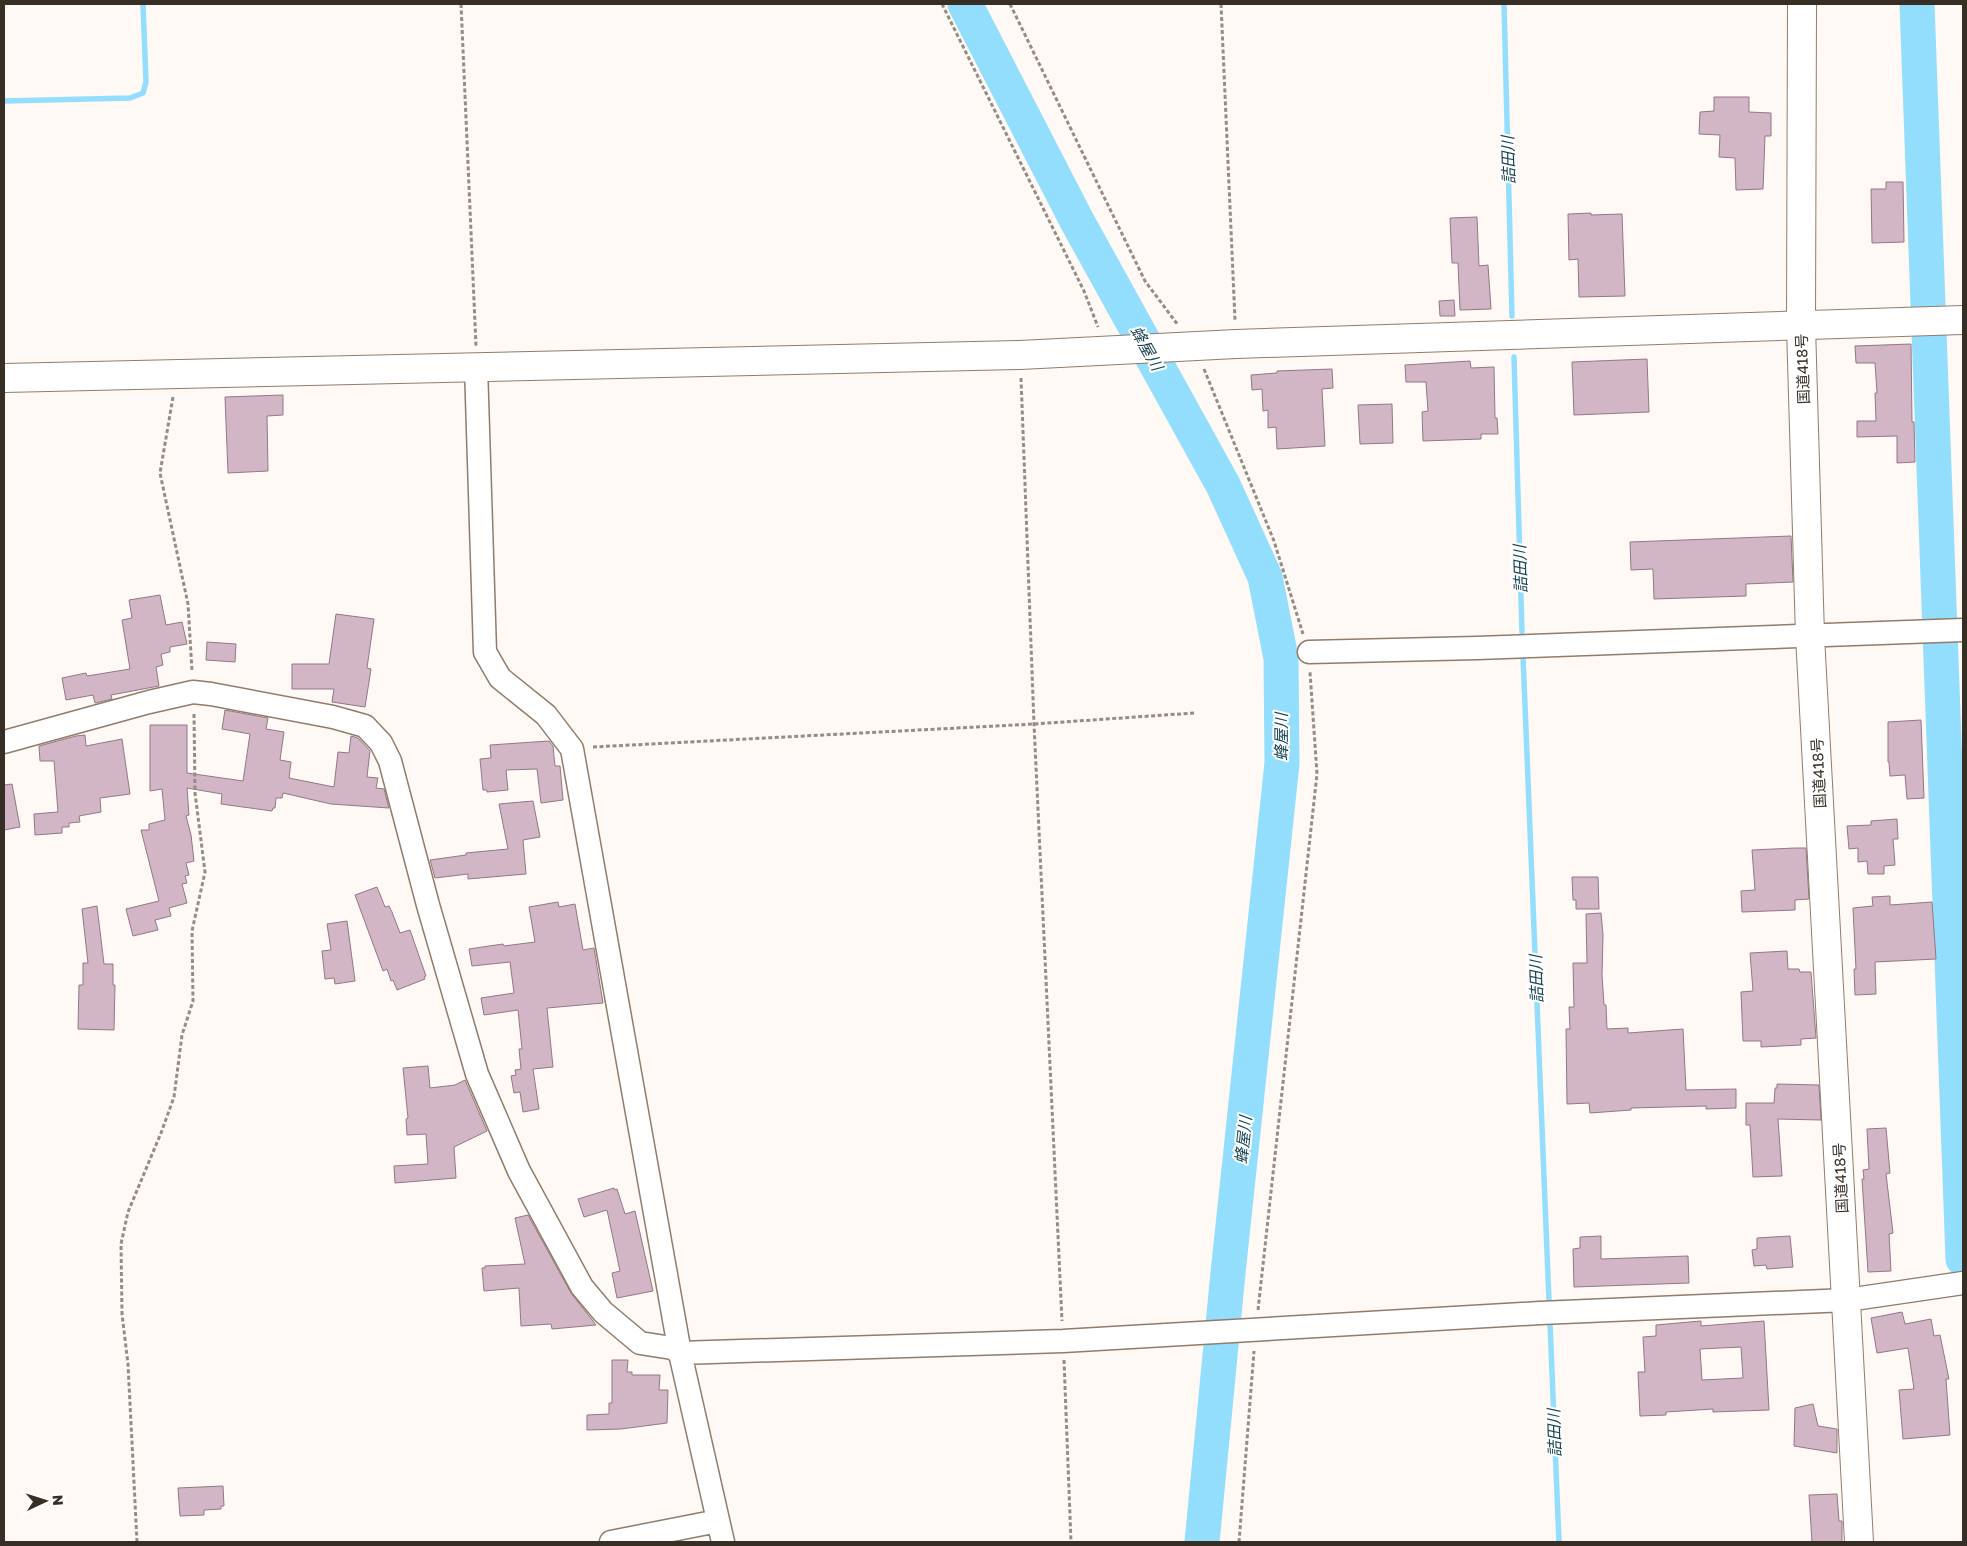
<svg xmlns="http://www.w3.org/2000/svg" width="1967" height="1546" viewBox="0 0 1967 1546" font-family="'Golos Text','Noto Sans JP',sans-serif">
<style>
.lines{fill:none;stroke-linecap:round;stroke-linejoin:round}
.stream{stroke:#93defc;stroke-width:5.5}
.river{stroke:#93defc;stroke-width:35}
.building{fill:#d3b6c5;stroke:#927785;fill-rule:evenodd}
.minor-casing{stroke:#917c69;stroke-width:25}
.tertiary-casing{stroke:#917c69;stroke-width:30}
.trunk-casing{stroke:#917c69;stroke-width:30}
.path{stroke:#948d86;stroke-width:3;stroke-dasharray:4 2.5;stroke-linecap:butt}
.minor{stroke:#fff;stroke-width:22}
.tertiary{stroke:#fff;stroke-width:28}
.trunk{stroke:#fff;stroke-width:28}
.labels{text-anchor:middle;dominant-baseline:central;stroke-width:4;stroke-linejoin:round;paint-order:stroke}
.street-label{font-size:15px;fill:#372e26;stroke:#fff}
.water-label{font-size:16px;font-style:italic;fill:#184353;stroke:#fff}
</style>
<rect width="100%" height="100%" fill="#fef9f4"/>
<g class="lines">
<path class="stream" d="M1504,4L1512,316
M4,101L130,98L143,93L146,82L143,4
M1514,357L1522,632
M1523,656L1549,1301
M1550,1323L1559,1542"/>
<path class="river" d="M965,4L1077,221L1223,485L1265,577L1281,658L1282,763L1228,1273L1202,1542
M1917,4L1963,1259"/>
</g>
<path class="building" d="M1714,97H1749V112L1771,113V136H1765L1763,189L1736,190L1735,158L1719,157L1720,135L1699,134L1700,112L1714,111Z
M1886,182H1903L1904,242L1872,243L1871,189H1886Z
M1591,213V215L1622,214L1625,296L1579,297L1578,259L1569,260L1568,214Z
M1477,217L1479,266L1488,265L1491,309L1460,310L1458,263H1452L1450,218Z
M1454,300L1455,316H1440L1439,301Z
M1911,344L1912,422H1914L1915,462L1897,463V436L1857,437V421H1876L1875,393H1877L1875,363H1856L1855,346Z
M1647,359L1649,412L1574,415L1572,362Z
M1470,361L1471,368L1494,367L1495,418H1497L1498,434H1481V439L1423,441L1422,412L1428,411L1426,382H1406L1405,365Z
M1332,369L1333,388L1322,389L1325,446L1277,449L1276,427L1268,428V410L1263,411L1262,389L1252,390L1251,375L1277,373V371Z
M283,395V415L267,416L268,471L228,473L225,397Z
M1392,404L1393,443L1360,444L1358,405Z
M1791,536L1793,582L1746,584V596L1654,599L1653,569L1631,570L1630,542Z
M160,595L166,625L182,622L187,644L170,647V652L161,654L163,665L156,667L159,686L111,695L112,699L95,703L93,695L66,700L62,678L86,673L87,676L130,669L122,620L132,618L129,600Z
M336,614L374,619L367,668L371,669L365,707L332,702L334,689H292V664H329Z
M207,642L236,644L235,662L206,660Z
M225,710L268,718L266,729L284,732L280,760L291,762L289,778L334,787L338,752L349,753L351,736L358,738L370,751L367,777L378,778L376,788L384,789L389,808L331,804L283,793L282,798H276L275,808H273L272,811L221,804L222,794L187,788L189,815L186,816L191,835L194,861L186,863L189,875L185,876L187,883L182,884L187,903L169,908L171,916L155,920L158,930L133,936L126,909L159,901L141,830H149V824L165,820L162,789L150,791V725H187V773L243,781L250,734L222,729Z
M1921,720L1924,798L1907,799L1905,775L1890,776L1889,762H1888V722Z
M85,735L86,746L122,739L130,794L100,798L101,812L79,816L80,822L69,823V827H62V833L35,835L34,814L58,812L54,761H40L39,746L76,736Z
M549,741L553,746L555,766H560L563,800L541,803L537,769L506,770L508,790L487,792V790H483L480,759L491,758L490,745Z
M12,784L20,827L4,830V785Z
M533,801L540,837L523,840L526,874L468,879V874L435,878L430,860L466,855V853L508,849L499,804Z
M1897,819L1898,839H1893L1895,865L1884,866V874H1868L1867,861L1858,862V848L1849,849L1847,826L1871,825V821Z
M1795,848H1806L1809,899L1795,900V910L1742,912L1741,891L1755,890L1752,850Z
M1572,877H1598L1599,909H1576V900H1573Z
M377,887L385,907L389,906L392,912L400,933L410,930L426,976L424,977L425,979L397,990L393,980L391,981L387,969L383,971L355,895Z
M1890,896V905L1932,902L1936,959L1875,962L1876,994L1855,995L1854,969H1856L1853,908L1873,906L1872,897Z
M558,902L559,907L575,904L583,950L594,948L603,1003L547,1008L553,1067L533,1069L539,1109L523,1112L520,1092L514,1093L511,1076L516,1075L515,1070L521,1069L519,1049H522L518,1010L484,1015L481,998L514,993L510,962L472,966L469,949L503,944L504,946L535,942L529,907Z
M97,906L104,964H113V985H115L114,1030L78,1029L79,985H83V963H88L82,909Z
M1601,913L1603,935L1602,975L1604,1005H1606L1607,1029L1628,1028V1033L1683,1029L1686,1090L1736,1089V1108L1706,1109V1106L1631,1108V1110L1590,1113L1589,1103L1567,1104L1566,1029H1570L1569,1007H1574L1573,963H1587L1586,914Z
M347,921L355,981L335,984L334,978L325,979L322,951L331,950L327,924Z
M1787,951L1788,969H1799L1800,972H1811L1816,1038L1801,1039V1045L1761,1047V1041H1743L1741,992L1753,991L1750,953Z
M428,1066L430,1088L455,1085L465,1080L487,1131L454,1147L456,1178L395,1183L394,1166L428,1164L426,1134L407,1135L406,1119L408,1118L403,1068Z
M1777,1084L1819,1085L1821,1120L1778,1119L1782,1176L1753,1177L1750,1125H1746V1103H1774L1775,1088H1777Z
M1886,1128L1890,1173L1886,1174L1893,1233L1889,1234L1891,1271L1868,1272L1862,1179H1864L1863,1170L1869,1169L1867,1129Z
M614,1188L615,1190L617,1189L625,1214L635,1211L653,1291L617,1298L612,1273L620,1271L607,1210L584,1217L578,1199Z
M528,1215L571,1293L596,1325L552,1329L551,1324L521,1326L519,1288L484,1291L482,1268H485V1266L525,1264L515,1218Z
M1601,1236V1259L1688,1256L1689,1283L1574,1287L1573,1249L1580,1248V1237Z
M1790,1236L1793,1267L1767,1269L1766,1265L1754,1266L1752,1250L1757,1249V1238Z
M1902,1312L1905,1324L1931,1319L1934,1336L1940,1335L1949,1379H1946L1950,1435L1903,1439L1899,1390L1914,1389L1908,1348L1877,1353L1871,1318Z
M1701,1321V1326L1764,1321L1769,1410L1713,1412V1409L1666,1412V1415L1640,1416L1638,1372H1645L1643,1337L1656,1336V1325ZM1741,1347L1743,1378L1702,1380L1700,1349Z
M612,1360H628L627,1372H632V1375H660L659,1390H668L667,1423L621,1429L587,1430V1415L609,1414V1403H612Z
M1813,1404L1818,1426L1837,1429V1453L1794,1446L1795,1408Z
M223,1486L224,1506H221V1509L204,1510V1515L180,1516L178,1488Z
M1837,1494L1839,1521H1842V1542H1812L1809,1495Z"/>
<g class="lines">
<g class="minor-casing">
<path id="minor" d="M476,366L485,652L500,678L546,715L572,749L680,1353L723,1542
M1309,652L1477,648L1963,630
M4,742L149,702L193,692L211,694L333,717L365,726L381,743L390,761L428,905L477,1074L519,1171L582,1287L603,1312L640,1343L672,1348L680,1353L1063,1341L1540,1313L1847,1300L1963,1283
M611,1542L718,1521"/>
</g>
<g class="tertiary-casing">
<path id="tertiary" d="M4,378L1020,355L1236,344L1963,320"/>
</g>
<g class="trunk-casing">
<path id="trunk" d="M1802,4L1801,326L1810,636L1859,1542"/>
</g>
<path class="path" d="M461,4L476,346
M942,4L1084,291L1098,327
M1010,4L1145,281L1178,325
M1221,4L1235,320
M1204,369L1274,541L1303,634
M1021,378L1034,724L1062,1321
M173,397L160,473L188,604L192,671
M593,747L1034,724L1194,713
M1258,1310L1317,774L1310,672
M1064,1360L1071,1542
M137,1542L128,1364L122,1314L121,1244L128,1212L161,1133L174,1097L182,1035L193,1001L192,931L205,872L195,793L194,713
M1239,1542L1254,1351"/>
<use href="#minor" class="minor"/>
<use href="#tertiary" class="tertiary"/>
<use href="#trunk" class="trunk"/>
</g>
<g class="labels">
<g class="street-label">
<text transform="translate(1802 369) rotate(-92)">国道418号</text>
<text transform="translate(1818 773) rotate(-93)">国道418号</text>
<text transform="translate(1840 1178) rotate(-93)">国道418号</text>
</g>
<g class="water-label">
<text transform="translate(1508 160) rotate(-92)">詰田川</text>
<text transform="translate(1147 348) rotate(61)">蜂屋川</text>
<text transform="translate(1520 569) rotate(-92)">詰田川</text>
<text transform="translate(1281 737) rotate(-90)">蜂屋川</text>
<text transform="translate(1536 979) rotate(-92)">詰田川</text>
<text transform="translate(1243 1140) rotate(-84)">蜂屋川</text>
<text transform="translate(1554 1433) rotate(-92)">詰田川</text>
</g>
</g>
<rect width="1967" height="1546" fill="none" stroke="#372e26" stroke-width="10"/>
<g transform="translate(45 1501) rotate(86)" stroke="#ffffff" stroke-width="4" paint-order="stroke">
<path d="M0-4L9 19L0 12L-9 19Z" fill="#372e26"/>
<text y="-8" font-size="14" font-weight="bold" text-anchor="middle" fill="#372e26">N</text>
</g>
</svg>
